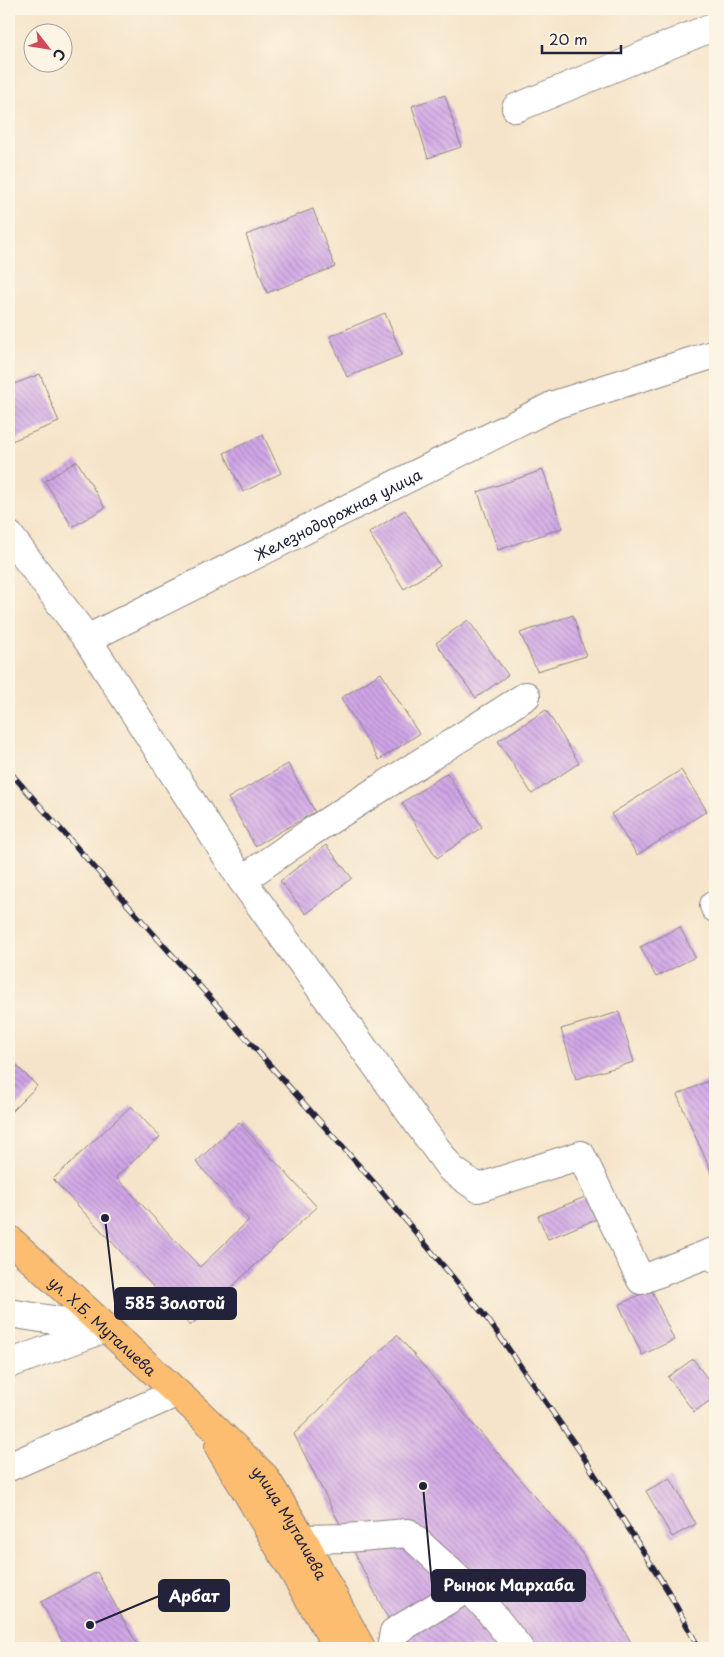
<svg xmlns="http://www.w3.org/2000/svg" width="724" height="1657" viewBox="0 0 724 1657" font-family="'Playpen Sans',sans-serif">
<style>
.building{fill:url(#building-back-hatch)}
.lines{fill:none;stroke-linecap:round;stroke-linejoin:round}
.minor-casing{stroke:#8c8382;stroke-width:30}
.major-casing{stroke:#8c8382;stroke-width:30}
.minor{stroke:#fff;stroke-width:28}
.major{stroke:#fcbd6f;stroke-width:28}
.rail-casing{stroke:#22223b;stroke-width:5.5}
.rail{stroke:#fcf5e5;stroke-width:4;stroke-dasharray:11;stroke-linecap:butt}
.labels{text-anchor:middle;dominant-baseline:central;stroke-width:4;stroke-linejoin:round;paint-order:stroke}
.street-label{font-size:15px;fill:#22223b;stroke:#fcf5e5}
.leader{fill:none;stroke:#22223b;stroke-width:2}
.callout-dot{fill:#22223b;stroke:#fcf5e5;stroke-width:2}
.callout{fill:#22223b;stroke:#22223b;stroke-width:2}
.callout-label{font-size:16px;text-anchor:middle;font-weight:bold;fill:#fff}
</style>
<defs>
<pattern id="building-back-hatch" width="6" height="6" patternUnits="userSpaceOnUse" patternTransform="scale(1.25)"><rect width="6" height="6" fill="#d0a5e7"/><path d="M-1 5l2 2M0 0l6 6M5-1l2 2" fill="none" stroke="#a886bc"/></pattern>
</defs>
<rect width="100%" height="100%" fill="#fcf5e5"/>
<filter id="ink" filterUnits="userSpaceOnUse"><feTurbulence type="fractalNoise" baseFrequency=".02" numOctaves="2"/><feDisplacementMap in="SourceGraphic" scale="10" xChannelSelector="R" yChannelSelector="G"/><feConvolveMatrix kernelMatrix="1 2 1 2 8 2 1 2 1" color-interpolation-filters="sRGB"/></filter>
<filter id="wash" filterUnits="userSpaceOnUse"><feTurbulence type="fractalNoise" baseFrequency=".0096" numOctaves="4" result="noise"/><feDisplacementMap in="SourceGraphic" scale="20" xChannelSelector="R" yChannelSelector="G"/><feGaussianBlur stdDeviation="1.12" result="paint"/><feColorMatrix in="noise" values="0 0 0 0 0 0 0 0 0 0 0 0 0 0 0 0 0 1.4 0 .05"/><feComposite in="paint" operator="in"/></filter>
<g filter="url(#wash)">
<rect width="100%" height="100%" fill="#f5e4c9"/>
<g id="blocks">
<path class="building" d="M445,95L461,147L428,158L412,106Z
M313,209L335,267L267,293L246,235Z
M385,313L402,355L347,377L330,336Z
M40,374L59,422L9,442V386Z
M263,435L281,473L243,492L224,453Z
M77,461L105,508L72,527L45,481Z
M543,470L562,528L498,550L478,492Z
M405,510L440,566L404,589L369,533Z
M573,615L586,656L537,671L520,633Z
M468,620L508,675L476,698L436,643Z
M381,673L419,734L379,760L341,698Z
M546,710L579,763L532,794L498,741Z
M288,764L315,812L255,846L228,798Z
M681,770L707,811L637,855L611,814Z
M447,773L482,827L437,858L402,803Z
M326,845L352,878L306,914L280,881Z
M680,927L695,957L656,977L640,947Z
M619,1012L634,1062L576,1079L561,1029Z
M9,1058L37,1086L9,1114Z
M715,1078V1178H714L677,1095Z
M131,1106L160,1137L116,1177L200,1267L249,1220L196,1162L239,1122L317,1207L190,1326L53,1179Z
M590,1195L599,1218L548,1239L538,1216Z
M651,1289L674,1340L642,1355L619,1305Z
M397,1335L579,1548L634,1648H403L294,1434Z
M693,1359L715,1389V1397L694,1412L668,1377Z
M670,1478L696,1524L672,1537L646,1491Z
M97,1572L139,1648H66L41,1602Z"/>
</g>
</g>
<g filter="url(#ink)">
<use href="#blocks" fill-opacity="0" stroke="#8c8382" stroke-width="1"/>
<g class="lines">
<g class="minor-casing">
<g id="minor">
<path d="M516,108L715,26"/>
<path d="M9,535L87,639L242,880L451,1169L478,1188L581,1155L641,1280L710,1253L715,1258"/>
<path id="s1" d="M87,639L554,405L715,354"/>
<path d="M242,880L311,832L526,696"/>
<path d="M714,905L715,908"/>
<path d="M9,1313L104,1328"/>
<path d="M9,1364L106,1328"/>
<path d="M9,1467L176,1393"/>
<path d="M303,1539L347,1538L408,1533L468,1588L487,1608L519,1648"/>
<path d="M391,1648L394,1632L468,1588"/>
</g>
</g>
<g class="major-casing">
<g id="major">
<path id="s2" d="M9,1239L197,1411L264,1476L303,1539L361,1648"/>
<path d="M219,1447L242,1484L338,1648"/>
</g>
</g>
<use href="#minor" class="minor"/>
<use href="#major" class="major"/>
<g class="rail-casing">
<path id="rail" d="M9,771L378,1187L489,1321L581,1453L668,1591L699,1648"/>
</g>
<use href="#rail" class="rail"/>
</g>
</g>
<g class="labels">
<g class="street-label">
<text stroke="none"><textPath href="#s1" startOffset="280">Железнодорожная улица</textPath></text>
<text stroke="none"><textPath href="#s2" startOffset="128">ул. Х.Б. Муталиева</textPath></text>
<text stroke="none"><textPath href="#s2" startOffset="401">улица Муталиева</textPath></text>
</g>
</g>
<path class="leader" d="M105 1218L115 1303M423 1486L432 1585M90 1625L159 1596"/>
<g class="callout-dot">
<circle cx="105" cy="1218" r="5"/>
<circle cx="423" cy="1486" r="5"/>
<circle cx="90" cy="1625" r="5"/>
</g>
<g class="callout">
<rect x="115" y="1288" width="121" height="31" rx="5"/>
<rect x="432" y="1570" width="153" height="31" rx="5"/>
<rect x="159" y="1580" width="70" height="31" rx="5"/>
</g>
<g class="callout-label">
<text x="175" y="1309">585 Золотой</text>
<text x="509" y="1591">Рынок Мархаба</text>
<text x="194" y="1602">Арбат</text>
</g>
<rect width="724" height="1657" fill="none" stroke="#fcf5e5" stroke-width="30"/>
<g transform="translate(48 48) rotate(121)"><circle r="24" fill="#fcf5e5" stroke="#a5a1a1"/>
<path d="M0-4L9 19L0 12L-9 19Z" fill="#d1495b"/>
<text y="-8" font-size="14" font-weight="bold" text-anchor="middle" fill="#22223b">С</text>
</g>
<path d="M542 45v8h79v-8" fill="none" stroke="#22223b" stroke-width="2.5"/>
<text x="549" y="45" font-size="15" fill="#22223b" stroke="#fcf5e5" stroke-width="4" paint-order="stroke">20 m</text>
</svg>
